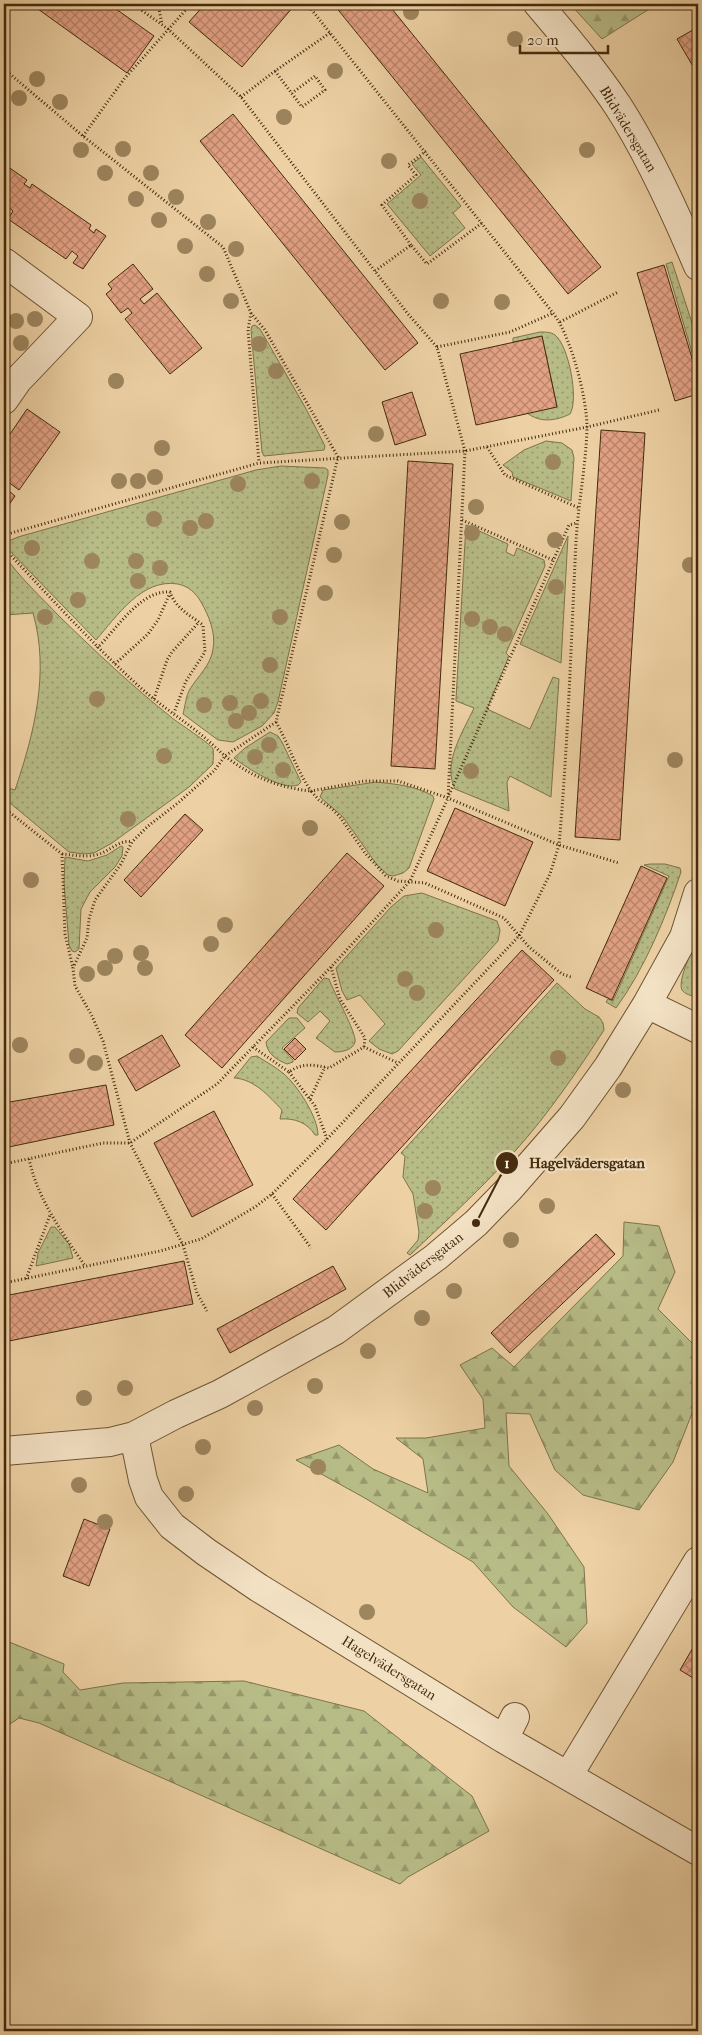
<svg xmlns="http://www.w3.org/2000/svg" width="702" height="2035" viewBox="0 0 702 2035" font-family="'IM FELL French Canon',serif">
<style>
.grass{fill:url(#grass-dots);stroke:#7e734a}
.forest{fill:url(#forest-firs);stroke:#7e734a}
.building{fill:url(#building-cross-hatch);stroke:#442a0d}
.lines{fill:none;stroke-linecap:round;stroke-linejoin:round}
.minor-casing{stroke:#6e5433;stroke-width:30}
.path{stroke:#442a0d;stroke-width:3;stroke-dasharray:1 2.5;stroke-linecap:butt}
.minor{stroke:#f3e1c4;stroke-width:28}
.tree{fill:#9d855e}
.labels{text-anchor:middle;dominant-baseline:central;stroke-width:4.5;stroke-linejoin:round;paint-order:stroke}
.street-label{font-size:14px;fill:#442a0d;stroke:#f3e1c4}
.leader{fill:none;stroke:#442a0d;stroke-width:2}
.callout-dot{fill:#442a0d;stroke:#f3e1c4;stroke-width:2}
.mark-label{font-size:15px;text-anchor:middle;font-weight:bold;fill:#fff}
.callout-label{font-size:15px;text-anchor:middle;font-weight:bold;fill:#442a0d;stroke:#f3e1c4;stroke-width:4.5;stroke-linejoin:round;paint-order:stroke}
</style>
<defs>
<pattern id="grass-dots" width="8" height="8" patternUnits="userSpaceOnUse" patternTransform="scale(1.25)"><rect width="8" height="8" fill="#b7bc87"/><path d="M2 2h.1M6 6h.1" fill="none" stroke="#96996d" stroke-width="1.8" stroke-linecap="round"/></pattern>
<pattern id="forest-firs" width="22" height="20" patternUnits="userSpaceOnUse" patternTransform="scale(1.25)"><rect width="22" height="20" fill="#b7bc87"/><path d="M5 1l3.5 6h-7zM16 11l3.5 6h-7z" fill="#96996d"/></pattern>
<pattern id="building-cross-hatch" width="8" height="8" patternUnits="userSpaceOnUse" patternTransform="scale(1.25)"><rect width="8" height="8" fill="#e3a285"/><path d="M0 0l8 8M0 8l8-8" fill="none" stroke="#ba846b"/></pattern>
</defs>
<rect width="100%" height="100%" fill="#edd1a4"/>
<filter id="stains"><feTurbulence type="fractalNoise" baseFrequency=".004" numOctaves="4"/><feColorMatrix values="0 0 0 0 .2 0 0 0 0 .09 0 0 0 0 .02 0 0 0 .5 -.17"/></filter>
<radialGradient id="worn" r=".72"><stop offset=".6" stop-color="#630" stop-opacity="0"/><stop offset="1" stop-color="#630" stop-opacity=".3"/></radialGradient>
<path class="grass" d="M421,157L461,206L453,213L465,228L430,256L387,204L421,175L412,164Z
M672,262L698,341V373L666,264Z
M255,325L260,329L305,407L325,446L324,450L264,456L262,452L251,330L252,326Z
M540,332C546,332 551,332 555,335C569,346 579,400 570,414C556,421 540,423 527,413L557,406L542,336L513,342V338Z
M546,441L562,443L572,450L574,458L571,501L513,477L512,472L503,465L524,450Z
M281,466L325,468L328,470V475L278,702L274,713L262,726L233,742L218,740L183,714C185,707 186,695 190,689C198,676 211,665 213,649C216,633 209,616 201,602C196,593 188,586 178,584C142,578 117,616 96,640L4,545L6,542L18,537L256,470Z
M466,525L508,544L506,552L514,556L517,548L544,560L545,566L506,653L509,656L487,709L530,729L553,677L559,679L551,797L510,776L507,782L509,811L455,789C442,763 463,732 474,708L456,701V699Z
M568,536L561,663L520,644Z
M4,555C20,578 41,597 60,617C96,652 132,686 171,717C178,723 210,743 213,749C214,753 213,760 213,764L189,787L112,843L94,853L83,854L69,852L4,798V787L15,790C34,734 50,672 33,613L5,615Z
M270,732L278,736L282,742L301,782L298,785C282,791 247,768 234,758L245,748Z
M376,782C396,784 416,786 433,796L434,799L409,868L403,873L393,876L388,875L377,865L343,817L320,797L323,790Z
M121,846L123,847L122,856L115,867L90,892L81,909L79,949L75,952L72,951L69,945L64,883L65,857L88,861L107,855Z
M650,864H665L680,868L681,872C666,917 644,970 616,1008L606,1002L608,999L613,1001L669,876L644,865Z
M422,893L497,921L500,930L498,941L398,1051L392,1054L379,1049L369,1041L385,1024L360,995L347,1000L342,991L336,968L391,907L404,896Z
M698,935V993L693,996C689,995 685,994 682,990C677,980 694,947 698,935Z
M324,978L329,979C333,991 357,1033 355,1042C353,1050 342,1052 335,1052L316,1038L330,1021L320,1011L308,1022L297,1013L298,1008Z
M557,983L585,1009L599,1017L603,1023L604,1030C577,1072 549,1113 516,1150C483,1187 446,1221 410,1255L407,1253L418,1240L419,1232L413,1194L403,1177L405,1156L401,1153Z
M289,1018H297L305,1028L282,1048L293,1060V1062L287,1064C277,1060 267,1054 266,1042Z
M257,1056C266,1062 276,1067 284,1074C297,1085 318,1117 318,1135H315C307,1122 294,1118 280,1119L282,1110C269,1096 254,1079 234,1078L251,1057Z
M51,1227H55L69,1244L73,1258L36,1266L38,1253Z"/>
<path class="forest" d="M570,4H657L602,39Z
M624,1222L659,1226L675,1272L658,1309L698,1349V1398L673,1462L639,1510L583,1495L555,1470L530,1414L506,1413L509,1466L548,1514L584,1567L587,1623L566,1647L513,1607L473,1562L363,1497L296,1460L339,1445L373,1469L428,1493L423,1459L396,1438H426L485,1428L483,1399L460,1365L492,1348L514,1367L623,1256Z
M4,1640L64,1664L63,1672L80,1690L123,1683L244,1681L364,1711L472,1796L489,1831L408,1877L400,1884L39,1723L19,1718L4,1728Z"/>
<path class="building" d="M31,4H109L154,36L127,73Z
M205,4H289L293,7L242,67L189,22Z
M338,4H388L601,267L568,294L335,6Z
M698,27V75L677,39Z
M233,114L418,343L385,370L200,141Z
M4,164L27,180L24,184L30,188L32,184L91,225L89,229L94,233L96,229L106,236L83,269L73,263L78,256L72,251L66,259L8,219L13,211L7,206L4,211Z
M133,264L153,289L140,299L144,304L157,293L202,348L170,374L125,319L132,313L128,308L121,313L106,294L112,289L108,284Z
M664,265L698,378V394L675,401L637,273Z
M542,336L557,407L476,425L460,354Z
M412,392L426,435L395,445L382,402Z
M27,409L60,432L19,490L7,481L4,485V443Z
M601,430L645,433L620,840L575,837Z
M408,461L453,464L435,769L391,766Z
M4,487L15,496L4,512Z
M455,808L533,842L505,906L427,871Z
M185,814L203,830L141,897L124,880Z
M347,853L384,886L222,1068L185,1035Z
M641,866L667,878L612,1000L586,988Z
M522,950L554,980L326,1230L293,1199Z
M162,1035L180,1066L136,1091L118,1060Z
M295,1038L306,1049L295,1060L284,1049Z
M106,1085L114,1125L4,1148V1103Z
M214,1111L253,1185L192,1217L154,1143Z
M596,1234L615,1254L510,1353L491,1333Z
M184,1261L193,1304L4,1342V1296Z
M333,1266L346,1289L230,1353L217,1329Z
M84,1519L110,1529L89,1586L63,1576Z
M698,1639V1681L680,1670Z"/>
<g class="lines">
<g class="minor-casing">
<path id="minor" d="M538,4C566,37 594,70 618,106C649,154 676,214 698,266
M4,262L78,317L18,380L4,400
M647,1004L698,1029
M134,1436L143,1480L149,1497L172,1526L206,1552L259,1588L504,1739L698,1851
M4,1451L110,1442L134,1436L176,1414L220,1394L336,1330L436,1257L476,1223L509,1189L572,1117L608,1067L647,1004L684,937L698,893
M504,1739L515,1717
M568,1776L698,1561"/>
</g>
<path class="path" d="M158,4L162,24
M4,69L83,136L223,247L251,313L265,330L338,457L276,722L225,756L214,771L178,803L148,826L132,842L121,864L95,900L89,919L87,938L73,968L75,986L91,1014L103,1041L130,1143L183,1245L197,1293L207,1311
M275,71L302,107L325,90L315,76L292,93
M241,97L275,71L331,32
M83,136L124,79L191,4
M411,245L382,205L416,175L408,165L426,151
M375,271L411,245L427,264L482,223
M251,313L248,330L259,463
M560,322L618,292
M437,347L510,332L553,313
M487,447L505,475L579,508
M462,520L553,560
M4,535L259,463L465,451L587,427L659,410
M4,548C49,596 93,645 142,689C160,705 180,718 199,733C208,740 216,748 225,756C250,776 279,788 311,791L319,800L331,808L340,817L365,853L386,876L398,881L425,883L504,918L529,947L562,974L571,977
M97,648C117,629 140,590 170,592C176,609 190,615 203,625L205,652L186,681L174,713
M115,664L148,634L158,620L170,593
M154,699L167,660L172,652L199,622
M276,722C289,745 296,769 311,791L364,781H398L448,798L559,845L619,863
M449,795L569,525L577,523
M4,808L62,854L65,934L73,968
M62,854C74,855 86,858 99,854C110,851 120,839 132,842
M331,967L340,999L365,1038L364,1047
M253,1047L289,1072C303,1062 314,1065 329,1068L364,1047L398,1063
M289,1072L315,1106L327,1139
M310,1099L325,1067
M29,1159C38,1200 62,1232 85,1266
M4,1164L103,1143H130L217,1084L331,967L410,881L448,798L465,451L437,347L408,314L241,97L168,29L133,4
M272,1194L311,1248
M26,1279L50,1215
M4,1283L160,1251L201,1239L255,1207L272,1194L327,1139L519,936L550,874L559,845C568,744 571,643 576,542C578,504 586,466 587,428C587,398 571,336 553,313L307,4"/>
<use href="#minor" class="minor"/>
</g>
<g class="tree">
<circle cx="411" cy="12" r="8"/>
<circle cx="515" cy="39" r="8"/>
<circle cx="335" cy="71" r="8"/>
<circle cx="37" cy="79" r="8"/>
<circle cx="19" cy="98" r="8"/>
<circle cx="60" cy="102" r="8"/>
<circle cx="284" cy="117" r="8"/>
<circle cx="123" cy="149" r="8"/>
<circle cx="81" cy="150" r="8"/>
<circle cx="587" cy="150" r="8"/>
<circle cx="389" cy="161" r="8"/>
<circle cx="105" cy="173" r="8"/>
<circle cx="151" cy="173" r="8"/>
<circle cx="176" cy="197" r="8"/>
<circle cx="136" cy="199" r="8"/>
<circle cx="420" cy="201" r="8"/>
<circle cx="159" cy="220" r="8"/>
<circle cx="208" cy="222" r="8"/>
<circle cx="185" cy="246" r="8"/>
<circle cx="236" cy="249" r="8"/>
<circle cx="207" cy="274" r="8"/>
<circle cx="231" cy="301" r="8"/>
<circle cx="441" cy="301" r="8"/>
<circle cx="502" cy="302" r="8"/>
<circle cx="35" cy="319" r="8"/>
<circle cx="16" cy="321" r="8"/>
<circle cx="21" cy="343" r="8"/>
<circle cx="259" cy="344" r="8"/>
<circle cx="276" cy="371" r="8"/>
<circle cx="116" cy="381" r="8"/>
<circle cx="376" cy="434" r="8"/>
<circle cx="162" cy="448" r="8"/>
<circle cx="553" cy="462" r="8"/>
<circle cx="155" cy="477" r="8"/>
<circle cx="119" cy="481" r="8"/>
<circle cx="138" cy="481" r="8"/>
<circle cx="312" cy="481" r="8"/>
<circle cx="238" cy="484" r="8"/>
<circle cx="476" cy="507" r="8"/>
<circle cx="154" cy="519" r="8"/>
<circle cx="206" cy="521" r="8"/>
<circle cx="342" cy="522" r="8"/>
<circle cx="190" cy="528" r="8"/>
<circle cx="472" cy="533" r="8"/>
<circle cx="555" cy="540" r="8"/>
<circle cx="32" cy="548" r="8"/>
<circle cx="334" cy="555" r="8"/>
<circle cx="92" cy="561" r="8"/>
<circle cx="136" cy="561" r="8"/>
<circle cx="690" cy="565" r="8"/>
<circle cx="160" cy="568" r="8"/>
<circle cx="138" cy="581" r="8"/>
<circle cx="556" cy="587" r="8"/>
<circle cx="325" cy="593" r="8"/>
<circle cx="78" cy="600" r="8"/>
<circle cx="45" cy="617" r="8"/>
<circle cx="280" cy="617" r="8"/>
<circle cx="472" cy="619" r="8"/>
<circle cx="490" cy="627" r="8"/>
<circle cx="505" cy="634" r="8"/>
<circle cx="270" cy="665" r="8"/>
<circle cx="97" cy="699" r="8"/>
<circle cx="261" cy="701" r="8"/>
<circle cx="230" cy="703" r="8"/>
<circle cx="204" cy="705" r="8"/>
<circle cx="249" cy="713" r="8"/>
<circle cx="236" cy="721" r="8"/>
<circle cx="269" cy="745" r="8"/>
<circle cx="164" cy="756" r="8"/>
<circle cx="255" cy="757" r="8"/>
<circle cx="675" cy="760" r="8"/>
<circle cx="283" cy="770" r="8"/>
<circle cx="471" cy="771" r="8"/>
<circle cx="128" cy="819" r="8"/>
<circle cx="310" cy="828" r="8"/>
<circle cx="31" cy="880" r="8"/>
<circle cx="225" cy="925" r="8"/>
<circle cx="436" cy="930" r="8"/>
<circle cx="211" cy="944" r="8"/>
<circle cx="141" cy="953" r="8"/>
<circle cx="115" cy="956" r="8"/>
<circle cx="105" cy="968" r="8"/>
<circle cx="145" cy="968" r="8"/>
<circle cx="87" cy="974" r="8"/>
<circle cx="405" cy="979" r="8"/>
<circle cx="417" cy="993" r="8"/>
<circle cx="20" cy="1045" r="8"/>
<circle cx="77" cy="1056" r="8"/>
<circle cx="558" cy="1058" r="8"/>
<circle cx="95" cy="1063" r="8"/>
<circle cx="623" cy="1090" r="8"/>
<circle cx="433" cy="1188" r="8"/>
<circle cx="547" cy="1206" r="8"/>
<circle cx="425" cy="1211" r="8"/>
<circle cx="511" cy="1240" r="8"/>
<circle cx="454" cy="1291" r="8"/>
<circle cx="422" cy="1318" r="8"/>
<circle cx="368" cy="1351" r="8"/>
<circle cx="315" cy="1386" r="8"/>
<circle cx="125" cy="1388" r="8"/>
<circle cx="84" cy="1398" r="8"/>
<circle cx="255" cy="1408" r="8"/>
<circle cx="203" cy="1447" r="8"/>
<circle cx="318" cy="1467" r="8"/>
<circle cx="79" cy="1485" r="8"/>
<circle cx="186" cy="1494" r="8"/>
<circle cx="105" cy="1522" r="8"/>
<circle cx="367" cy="1612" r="8"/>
</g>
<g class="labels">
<g class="street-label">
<text transform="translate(628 129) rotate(59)">Blidvädersgatan</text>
<text transform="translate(423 1265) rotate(-38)">Blidvädersgatan</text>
<text transform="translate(389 1668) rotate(32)">Hagelvädersgatan</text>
</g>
</g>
<path class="leader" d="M476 1223L507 1163"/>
<g class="callout-dot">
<circle cx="476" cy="1223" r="5"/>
<circle cx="507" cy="1163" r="12"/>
</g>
<g class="mark-label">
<text x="507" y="1168">1</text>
</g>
<g class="callout-label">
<text x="587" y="1168">Hagelvädersgatan</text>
</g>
<rect width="702" height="2035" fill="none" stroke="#edd1a4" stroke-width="20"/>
<rect x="5" y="5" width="692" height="2025" fill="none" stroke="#442a0d" stroke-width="2.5"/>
<rect x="10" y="10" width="682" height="2015" fill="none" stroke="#442a0d"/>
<path d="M520 45v8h88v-8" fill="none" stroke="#442a0d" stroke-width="2.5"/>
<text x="527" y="45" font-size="15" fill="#442a0d" stroke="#f3e1c4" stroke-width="4" paint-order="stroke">20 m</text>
<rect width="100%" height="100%" filter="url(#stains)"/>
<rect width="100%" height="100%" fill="url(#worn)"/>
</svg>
